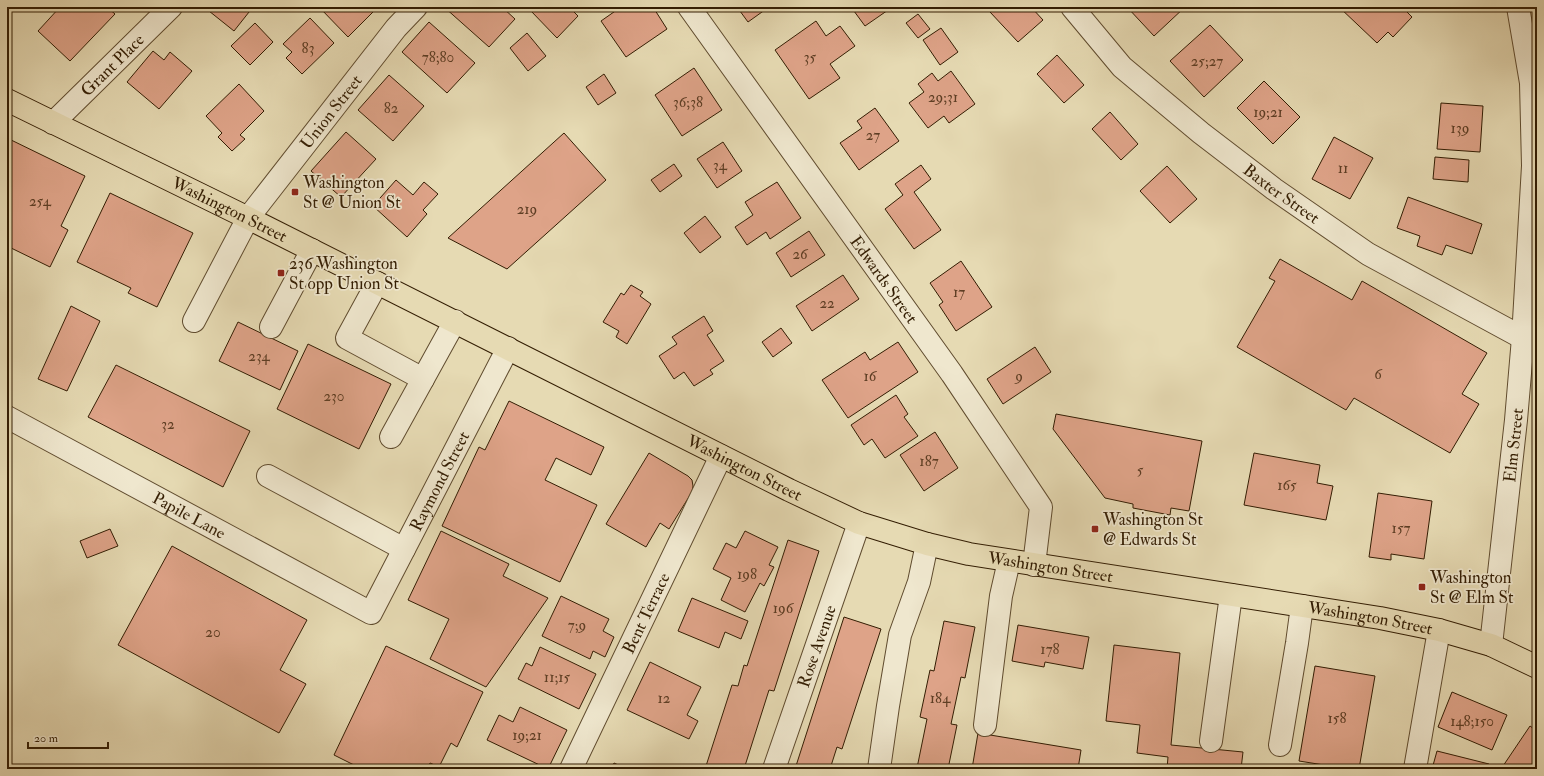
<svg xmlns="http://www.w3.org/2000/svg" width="1544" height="776" viewBox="0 0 1544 776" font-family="'IM FELL Double Pica',serif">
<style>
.building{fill:#dea388;stroke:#331d03}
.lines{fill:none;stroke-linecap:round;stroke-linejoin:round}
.minor-casing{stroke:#604c2f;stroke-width:24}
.major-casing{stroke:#331d03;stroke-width:24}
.minor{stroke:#efe7ce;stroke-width:22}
.major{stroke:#e6dab3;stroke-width:22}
.poi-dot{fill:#8f2418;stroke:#efe7ce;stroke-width:1.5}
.labels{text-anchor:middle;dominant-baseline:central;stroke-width:3.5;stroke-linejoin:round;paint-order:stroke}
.number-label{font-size:15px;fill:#5e3e24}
.street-label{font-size:17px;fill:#331d03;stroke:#efe7ce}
.poi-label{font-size:17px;fill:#331d03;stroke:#efe7ce;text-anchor:start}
</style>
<rect width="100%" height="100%" fill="#e6dab3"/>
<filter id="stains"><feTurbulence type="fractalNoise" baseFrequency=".005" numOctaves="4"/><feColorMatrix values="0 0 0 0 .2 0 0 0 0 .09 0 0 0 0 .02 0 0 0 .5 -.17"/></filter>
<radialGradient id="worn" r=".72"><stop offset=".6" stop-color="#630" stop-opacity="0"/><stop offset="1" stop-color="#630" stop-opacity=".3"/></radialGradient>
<path class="building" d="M60,7H107L115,14L70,61L38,31Z
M204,7H253L234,31Z
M319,7H378L348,37Z
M444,7H502L515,19L489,47Z
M533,7H569L578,16L557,38L530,10Z
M621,7H653L667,29L626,57L601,21Z
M737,7H769L748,22Z
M851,7H890L891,8L865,26Z
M996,7H1031L1043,20L1018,42L990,12Z
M1127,7H1185L1154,36Z
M1339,7H1402L1412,17L1393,37L1388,32L1377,43Z
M918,14L930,29L918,38L906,23Z
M310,18L334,43L302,74L286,58L292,52L283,44Z
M816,21L826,36L840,26L855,46L830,64L840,78L809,99L775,50Z
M429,22L475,63L447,93L402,52Z
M255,23L273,42L250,65L231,46Z
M1210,25L1243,60L1204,97L1170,61Z
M941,28L958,52L940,65L923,40Z
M527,33L546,56L528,71L510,48Z
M153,51L164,60L170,52L192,71L159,109L127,82Z
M1057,55L1084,85L1064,103L1037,74Z
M694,68L722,110L682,136L655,95Z
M951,71L975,104L949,123L944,116L928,128L909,103L924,92L918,84L932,73L938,81Z
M604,74L616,93L598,105L586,87Z
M389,75L424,106L393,141L358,110Z
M1264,81L1300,117L1273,144L1237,108Z
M239,84L264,111L240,135L245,139L232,151L218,137L222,133L206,116Z
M1441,103L1483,106L1480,152L1437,149Z
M875,108L899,141L859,170L840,143L862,128L857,121Z
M1110,112L1138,144L1121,160L1092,129Z
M346,132L376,159L341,197L311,171Z
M564,133L606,180L507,269L448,238Z
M1334,137L1373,158L1350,199L1312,179Z
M7,138L85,176L61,226L68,230L50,267L7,246Z
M723,142L742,171L717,188L697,159Z
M1435,157L1469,160L1468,182L1433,179Z
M674,164L682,176L660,192L651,180Z
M921,165L931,179L914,192L941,230L914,249L885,209L903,195L895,184Z
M1167,166L1197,199L1170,223L1140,191Z
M396,180L413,195L424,182L438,194L423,210L427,214L407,237L373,206Z
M777,182L801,218L770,239L766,232L747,245L735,227L753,215L745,202Z
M110,193L193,233L157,307L128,293L131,288L77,262Z
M1408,197L1482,224L1472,254L1446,245L1442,255L1417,246L1420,236L1397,228Z
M705,216L721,237L700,253L684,233Z
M809,231L825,255L791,277L776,253Z
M1280,259L1352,300L1362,281L1487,353L1462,394L1479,404L1450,453L1354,398L1346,410L1237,347L1275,281L1269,278Z
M961,261L992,307L956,331L939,305L943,302L930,283Z
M843,275L859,299L812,331L796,306Z
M631,285L643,292L640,296L651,304L627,344L616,337L619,331L603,322L621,293L624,295Z
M71,306L100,321L67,391L38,379Z
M704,316L713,331L707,335L724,361L710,370L713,374L694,386L684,372L674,379L659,356L677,344L672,337Z
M238,322L298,351L280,390L219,361Z
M781,328L792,343L773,357L762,342Z
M898,342L918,372L848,418L822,380L865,352L870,360Z
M308,344L391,384L359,449L277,409Z
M1035,347L1051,372L1003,404L987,379Z
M116,365L250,431L223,487L88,417Z
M896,395L908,414L904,417L918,436L885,458L872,439L864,445L851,425Z
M509,401L604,447L591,475L556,458L545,480L597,505L560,582L442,526L479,447L485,450Z
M1056,414L1202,441L1189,511L1171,508L1170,515L1133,508V504L1105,498L1053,429Z
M935,432L958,468L924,491L900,455Z
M649,453L688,476L692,480L693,486L692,492L669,529L660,523L646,547L606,524Z
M1254,453L1320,465L1317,483L1333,486L1326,520L1244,505Z
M1378,493L1432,501L1424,559L1391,554V560L1369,557Z
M110,529L118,546L87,558L80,541Z
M441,531L509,564L503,576L548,598L486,687L430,659L449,619L408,600Z
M745,531L778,547L769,565L774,567L764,586L760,583L745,612L721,600L731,578L713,569L726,543L736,548Z
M788,540L819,551L774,691L769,690L744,769H714L706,766L732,685L738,686L744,665L747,666Z
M172,546L307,620L280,670L306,684L279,733L118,645Z
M561,596L609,619L603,631L614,637L605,657L593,651L590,659L542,636Z
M692,598L748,621L741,639L725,632L719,648L678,631Z
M844,617L881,629L842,749L837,747L830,769H795Z
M944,621L975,627L965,678L961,677L951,724L957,725L948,769H922L917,768L927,719L920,717L930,670L934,671Z
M1018,625L1089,637L1083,669L1045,662L1044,667L1012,661Z
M1114,645L1180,653L1171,745L1243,752L1241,769H1167L1168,757L1137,753L1140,725L1106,721Z
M386,646L483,692L457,747L451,743L439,767L430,763L427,769H362L334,755Z
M540,647L596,674L579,709L518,679L526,663L532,666Z
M650,662L701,687L687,715L698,721L689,739L627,710Z
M1315,666L1375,676L1359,769H1349L1299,761Z
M1452,692L1507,715L1492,750L1438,727Z
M520,707L567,730L548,769L487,740L499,715L513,722Z
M1530,726L1537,731V769H1501Z
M978,733L1081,750L1078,769H972Z
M1437,751L1489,764L1488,769H1432Z
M614,763L627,769H611Z"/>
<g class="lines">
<g class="minor-casing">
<g id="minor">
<path id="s1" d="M689,7L952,374L1041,507L1034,565"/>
<path id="s2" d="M1072,7L1122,67L1201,133L1274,189L1368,254L1523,338"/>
<path id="s3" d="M53,123L171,7"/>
<path d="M377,283L347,338L423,379"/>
<path id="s4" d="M194,321L248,218L396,28L416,7"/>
<path d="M271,327L312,250"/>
<path id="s5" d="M7,417L371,613L508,348"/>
<path d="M391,437L455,321"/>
<path d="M268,476L404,549"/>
<path id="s6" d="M1491,645L1516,420L1523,338L1533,166L1531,83L1518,7"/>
<path d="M985,725L1001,596L1009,561"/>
<path d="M1211,741L1231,595"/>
<path d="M1280,745L1297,643L1302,606"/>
<path id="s7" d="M571,769L721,456"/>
<path id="s8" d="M774,769L859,523"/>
<path d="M879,769L888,706L900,635L919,582L927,544"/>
<path d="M1415,769L1439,630"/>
</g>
</g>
<g class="major-casing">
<g id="major">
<path id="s9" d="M7,100L248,218L789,490L859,523L927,544L969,554L1380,618L1439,630L1491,645L1537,667"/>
</g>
</g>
<use href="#minor" class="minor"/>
<use href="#major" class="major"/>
</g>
<g class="poi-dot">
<rect x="291" y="188" width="8" height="8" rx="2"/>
<rect x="277" y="269" width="8" height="8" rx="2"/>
<rect x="1091" y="525" width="8" height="8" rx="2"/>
<rect x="1418" y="583" width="8" height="8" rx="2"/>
</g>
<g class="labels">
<g class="number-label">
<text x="308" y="48">83</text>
<text x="438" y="57">78;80</text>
<text x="810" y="57">35</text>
<text x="1207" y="61">25;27</text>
<text x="943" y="97">29;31</text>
<text x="688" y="102">36;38</text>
<text x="391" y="108">82</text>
<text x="1268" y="112">19;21</text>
<text x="1460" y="128">139</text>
<text x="873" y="135">27</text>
<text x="720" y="165">34</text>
<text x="1343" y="168">11</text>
<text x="40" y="201">254</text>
<text x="527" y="209">219</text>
<text x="800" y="254">26</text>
<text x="959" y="292">17</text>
<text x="827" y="303">22</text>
<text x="259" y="356">234</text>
<text x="1378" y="374">6</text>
<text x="870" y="376">16</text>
<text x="1019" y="376">9</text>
<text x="334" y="396">230</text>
<text x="168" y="424">32</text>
<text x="929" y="461">187</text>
<text x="1140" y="470">5</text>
<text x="1287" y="485">165</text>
<text x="1401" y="528">157</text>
<text x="747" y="574">198</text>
<text x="783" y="608">196</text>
<text x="577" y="625">7;9</text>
<text x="213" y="632">20</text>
<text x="1050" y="649">178</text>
<text x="557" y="677">11;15</text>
<text x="664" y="698">12</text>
<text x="940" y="698">184</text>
<text x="1337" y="718">158</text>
<text x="1472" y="721">148;150</text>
<text x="527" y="735">19;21</text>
</g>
<g class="street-label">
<text stroke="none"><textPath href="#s3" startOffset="83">Grant Place</textPath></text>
<text stroke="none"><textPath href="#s4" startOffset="251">Union Street</textPath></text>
<text stroke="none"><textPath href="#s2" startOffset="282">Baxter Street</textPath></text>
<text stroke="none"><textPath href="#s9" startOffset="248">Washington Street</textPath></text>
<text stroke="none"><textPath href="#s1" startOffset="335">Edwards Street</textPath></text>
<text stroke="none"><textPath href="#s6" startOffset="201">Elm Street</textPath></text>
<text stroke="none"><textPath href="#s9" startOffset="824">Washington Street</textPath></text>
<text stroke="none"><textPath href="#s5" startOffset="562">Raymond Street</textPath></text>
<text stroke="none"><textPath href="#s5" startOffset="207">Papile Lane</textPath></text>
<text stroke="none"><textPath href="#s9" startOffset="1148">Washington Street</textPath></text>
<text stroke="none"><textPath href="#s7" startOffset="173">Bent Terrace</textPath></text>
<text stroke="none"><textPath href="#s9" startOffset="1472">Washington Street</textPath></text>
<text stroke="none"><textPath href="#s8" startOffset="130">Rose Avenue</textPath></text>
</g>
<g class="poi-label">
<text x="303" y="182">Washington<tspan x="303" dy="20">St @ Union St</tspan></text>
<text x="289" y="263">236 Washington<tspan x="289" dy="20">St opp Union St</tspan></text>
<text x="1103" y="519">Washington St<tspan x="1103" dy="20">@ Edwards St</tspan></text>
<text x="1430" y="577">Washington<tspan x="1430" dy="20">St @ Elm St</tspan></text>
</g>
</g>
<rect width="1544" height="776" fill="none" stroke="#e6dab3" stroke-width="24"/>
<rect x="8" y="8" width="1528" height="760" fill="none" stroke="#331d03" stroke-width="2"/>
<rect x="12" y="12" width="1520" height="752" fill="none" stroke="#331d03"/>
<path d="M28 742v6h80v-6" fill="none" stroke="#331d03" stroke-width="2"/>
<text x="34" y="742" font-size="12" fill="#331d03" stroke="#efe7ce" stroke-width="3" paint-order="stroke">20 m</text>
<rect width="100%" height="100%" filter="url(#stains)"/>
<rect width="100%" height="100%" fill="url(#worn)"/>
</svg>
